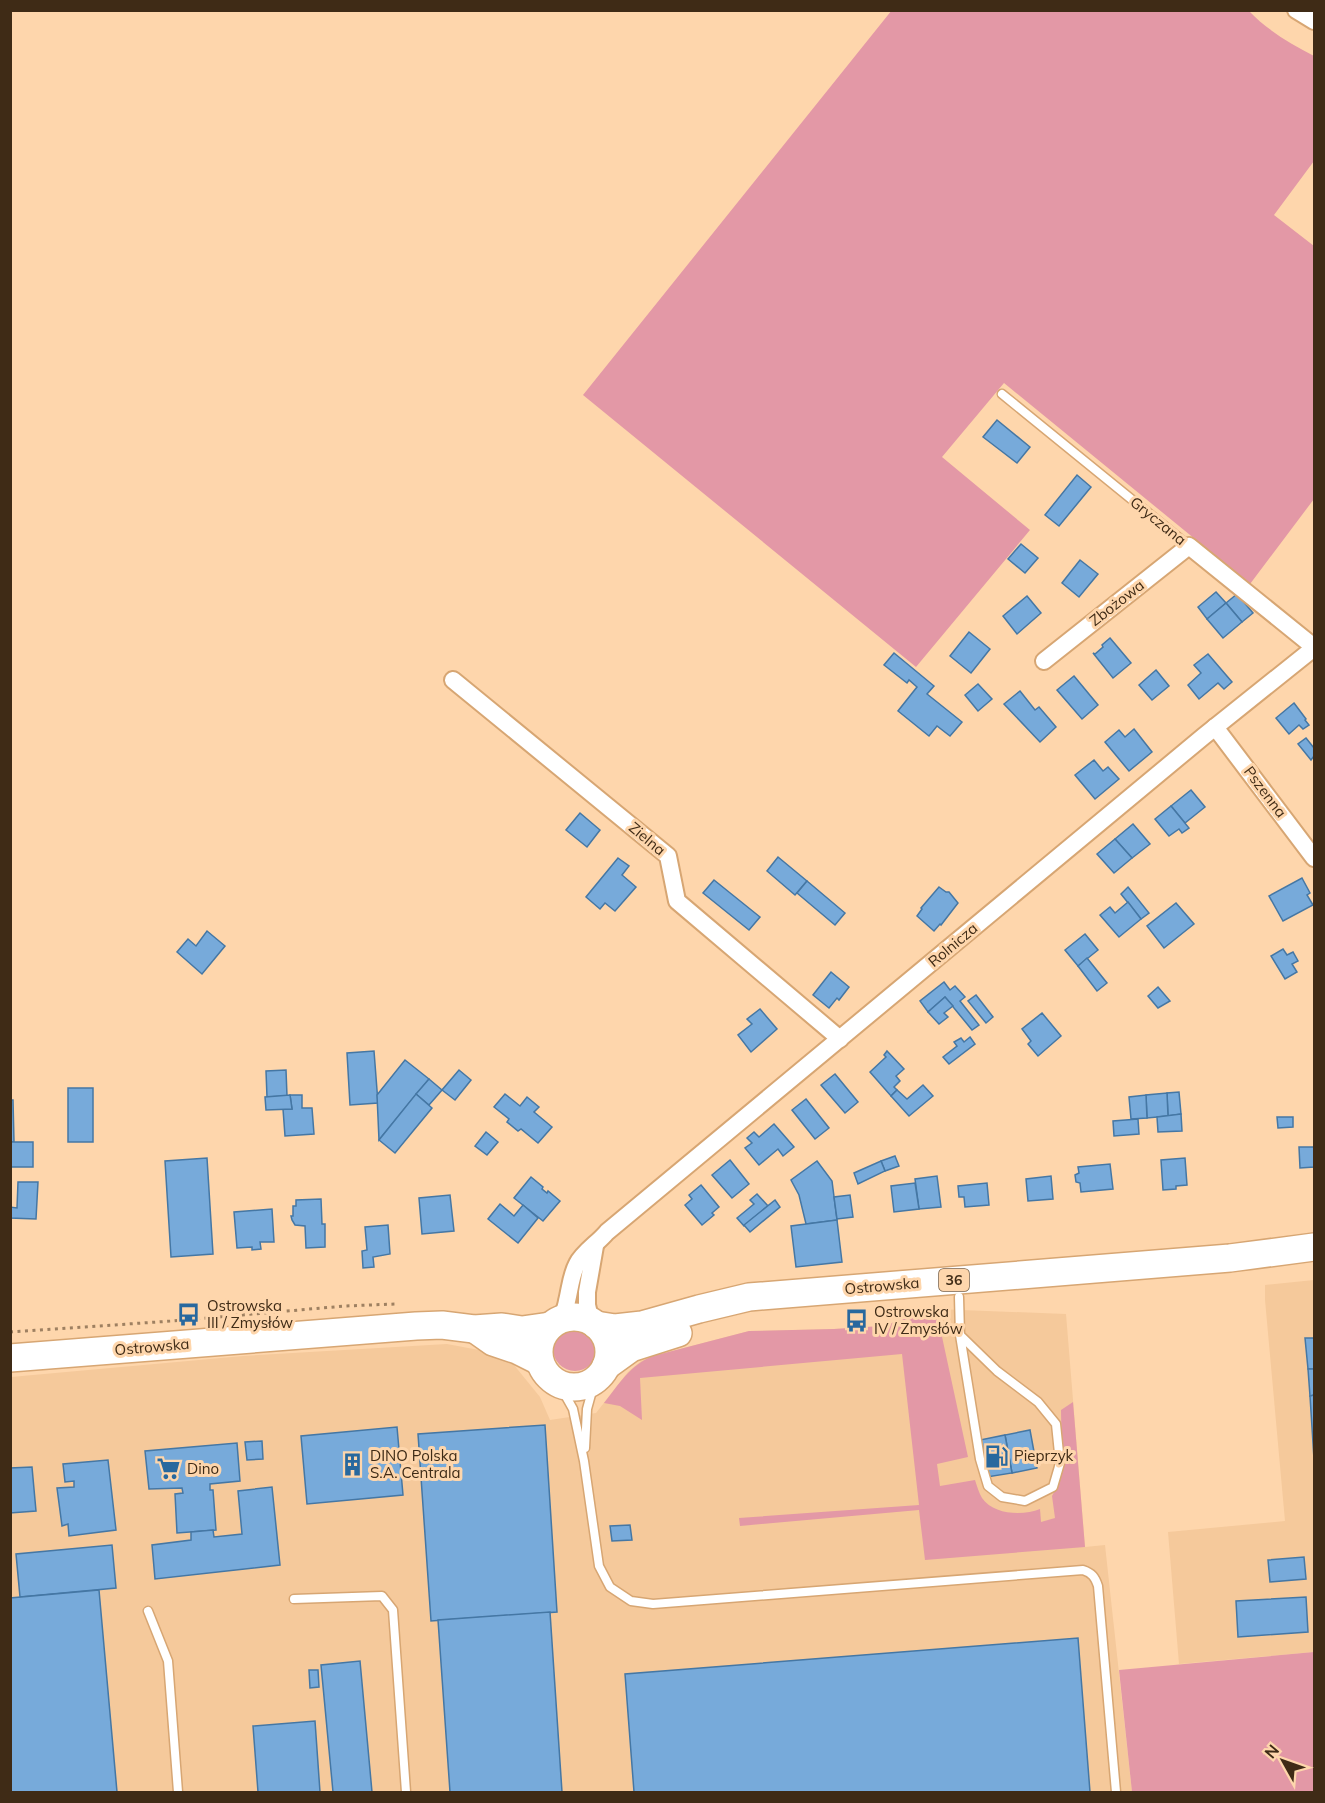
<svg xmlns="http://www.w3.org/2000/svg" width="1325" height="1803" viewBox="0 0 1325 1803" font-family="Mulish,sans-serif">
	<style>
		.built { fill: #f5c99b }
		.green { fill: #e398a6 }
		.building { fill: #77aada; stroke: #4577a4; stroke-width: 1.5 }
		.lines { fill: none; stroke-linecap: round; stroke-linejoin: round }
		.service-casing { stroke: #d7a673; stroke-width: 11 }
		.minor-casing { stroke: #d7a673; stroke-width: 20 }
		.primary-casing { stroke: #d7a673; stroke-width: 30 }
		.path { stroke: #9e8061; stroke-width: 3; stroke-dasharray: 3 4.5; stroke-linecap: butt }
		.service { stroke: #fff; stroke-width: 8 }
		.minor { stroke: #fff; stroke-width: 16 }
		.primary { stroke: #fff; stroke-width: 27 }
		.labels { text-anchor: middle; stroke-width: 6; stroke-linejoin: round; paint-order: stroke }
		.shield { fill: #fed6ac; stroke: #785e43; stroke-width: 1.5 }
		.shield-label { font-size: 14px; font-weight: bold; fill: #3f2b16 }
		.street-label { font-size: 15px; fill: #3f2b16; stroke: #fed6ac }
		.poi-label { font-size: 15px; fill: #3f2b16; stroke: #fed6ac; text-anchor: start }
	</style>
	<rect width="100%" height="100%" fill="#fed6ac"/>
	<!-- built -->
	<g class="built">
		<path d="M 1314,1280 L 1314,1652 L 1179,1664 L 1168,1532 L 1285,1521 L 1265,1300 L 1265,1285 Z"/>
		<path d="M 936,1309 L 1066,1314 L 1085,1547 L 1105,1545 L 1132,1792 L 11,1792 L 11,1377 L 243,1356 L 447,1344 L 495,1353 L 514,1365 L 540,1397 L 550,1420 L 596,1413 L 628,1372 L 641,1361 L 653,1356 L 749,1331 L 834,1329 L 882,1326 Z"/>
	</g>
	<!-- green -->
	<g class="green">
		<path d="M 892,10 L 1249,11 C 1267,30 1291,44 1314,56 L 1314,161 L 1274,215 L 1314,246 L 1314,499 L 1250,584 L 1004,383 L 942,457 L 1030,530 L 916,667 L 583,395 Z"/>
		<path d="M 936,1309 L 968,1457 L 937,1464 L 940,1486 L 975,1480 C 977,1486 979,1493 982,1498 C 994,1515 1023,1516 1040,1509 L 1041,1522 L 1055,1518 L 1052,1496 L 1058,1485 L 1062,1469 L 1061,1410 L 1073,1402 L 1085,1547 L 925,1560 L 919,1510 L 740,1526 L 739,1518 L 919,1505 L 902,1354 L 640,1378 L 642,1420 L 620,1406 L 604,1403 C 619,1384 630,1365 653,1356 L 749,1331 L 834,1329 L 882,1326 Z"/>
		<circle cx="575" cy="1349" r="22"/>
		<path d="M 1314,1652 L 1314,1792 L 1132,1792 L 1119,1670 Z"/>
	</g>
	<!-- building -->
	<g class="building">
		<path d="M 997,420 L 1030,447 L 1017,463 L 983,437 Z"/>
		<path d="M 1077,475 L 1091,487 L 1059,526 L 1045,515 Z"/>
		<path d="M 1021,544 L 1038,558 L 1025,573 L 1008,559 Z"/>
		<path d="M 1080,560 L 1098,574 L 1079,597 L 1062,583 Z"/>
		<path d="M 1216,592 L 1226,603 L 1207,619 L 1198,607 Z"/>
		<path d="M 1237,594 L 1253,613 L 1242,622 L 1226,603 Z"/>
		<path d="M 1027,596 L 1041,613 L 1017,634 L 1003,616 Z"/>
		<path d="M 1226,603 L 1242,622 L 1223,638 L 1207,619 Z"/>
		<path d="M 969,632 L 990,649 L 971,673 L 950,656 Z"/>
		<path d="M 1110,638 L 1131,663 L 1113,678 L 1093,653 L 1095,654 L 1103,647 L 1102,645 Z"/>
		<path d="M 894,653 L 934,686 L 927,694 L 962,722 L 950,736 L 937,726 L 929,736 L 898,711 L 917,687 L 909,680 L 907,683 L 884,665 Z"/>
		<path d="M 1208,654 L 1232,682 L 1224,689 L 1218,683 L 1199,699 L 1188,685 L 1201,673 L 1194,665 Z"/>
		<path d="M 1156,670 L 1169,686 L 1152,700 L 1139,685 Z"/>
		<path d="M 1074,676 L 1098,705 L 1082,719 L 1057,690 Z"/>
		<path d="M 978,684 L 992,699 L 978,711 L 965,695 Z"/>
		<path d="M 1020,691 L 1035,710 L 1039,707 L 1056,727 L 1040,742 L 1004,704 Z"/>
		<path d="M 1294,703 L 1306,719 L 1305,720 L 1309,725 L 1303,729 L 1299,725 L 1289,734 L 1276,718 Z"/>
		<path d="M 1134,729 L 1152,752 L 1129,771 L 1105,742 L 1119,730 L 1125,737 Z"/>
		<path d="M 1306,738 L 1314,748 L 1314,756 L 1311,760 L 1298,744 Z"/>
		<path d="M 1094,760 L 1103,771 L 1108,767 L 1119,779 L 1095,799 L 1075,775 Z"/>
		<path d="M 1191,790 L 1205,807 L 1185,823 L 1171,806 Z"/>
		<path d="M 1171,806 L 1189,828 L 1182,833 L 1179,829 L 1169,836 L 1155,819 Z"/>
		<path d="M 580,813 L 600,830 L 587,847 L 566,830 Z"/>
		<path d="M 1133,824 L 1150,844 L 1132,858 L 1115,839 Z"/>
		<path d="M 1115,839 L 1132,858 L 1114,873 L 1097,854 Z"/>
		<path d="M 778,857 L 807,881 L 795,895 L 767,871 Z"/>
		<path d="M 618,858 L 629,866 L 622,875 L 636,887 L 615,911 L 605,903 L 600,909 L 586,897 Z"/>
		<path d="M 1302,878 L 1310,893 L 1307,895 L 1313,905 L 1283,921 L 1269,896 Z"/>
		<path d="M 714,880 L 760,917 L 749,930 L 703,893 Z"/>
		<path d="M 807,881 L 845,913 L 835,925 L 797,893 Z"/>
		<path d="M 939,887 L 946,892 L 949,892 L 958,903 L 941,925 L 940,924 L 934,931 L 917,916 L 922,909 L 921,908 Z"/>
		<path d="M 1128,887 L 1149,913 L 1141,919 L 1121,894 Z"/>
		<path d="M 1128,902 L 1141,919 L 1119,937 L 1100,915 L 1110,907 L 1115,913 Z"/>
		<path d="M 1176,903 L 1194,924 L 1164,948 L 1147,926 Z"/>
		<path d="M 207,931 L 225,946 L 202,974 L 177,952 L 188,939 L 196,946 Z"/>
		<path d="M 1085,934 L 1098,950 L 1078,966 L 1065,950 Z"/>
		<path d="M 1283,949 L 1287,955 L 1293,952 L 1298,961 L 1292,964 L 1297,972 L 1285,979 L 1271,956 Z"/>
		<path d="M 1087,958 L 1107,983 L 1097,991 L 1078,966 Z"/>
		<path d="M 831,972 L 849,987 L 839,1000 L 837,998 L 829,1008 L 813,995 Z"/>
		<path d="M 944,982 L 950,990 L 955,986 L 965,997 L 960,1001 L 979,1025 L 972,1030 L 945,997 L 928,1012 L 920,1001 Z"/>
		<path d="M 1158,987 L 1170,1001 L 1158,1008 L 1148,996 Z"/>
		<path d="M 976,995 L 993,1017 L 986,1023 L 968,1001 Z"/>
		<path d="M 945,997 L 953,1006 L 944,1013 L 948,1017 L 939,1024 L 928,1012 Z"/>
		<path d="M 760,1009 L 777,1029 L 751,1052 L 738,1035 L 752,1024 L 747,1019 Z"/>
		<path d="M 1042,1013 L 1061,1036 L 1038,1056 L 1028,1044 L 1031,1041 L 1022,1029 Z"/>
		<path d="M 970,1037 L 975,1044 L 949,1064 L 943,1057 L 957,1046 L 954,1042 L 961,1038 L 964,1042 Z"/>
		<path d="M 374,1051 L 378,1103 L 350,1105 L 347,1053 Z"/>
		<path d="M 887,1051 L 904,1069 L 896,1076 L 900,1081 L 894,1087 L 897,1090 L 891,1096 L 870,1072 L 886,1057 L 884,1055 Z"/>
		<path d="M 405,1060 L 429,1079 L 379,1140 L 377,1095 Z"/>
		<path d="M 286,1070 L 287,1096 L 267,1097 L 266,1071 Z"/>
		<path d="M 459,1070 L 471,1080 L 455,1100 L 442,1090 Z"/>
		<path d="M 835,1074 L 858,1102 L 845,1113 L 821,1085 Z"/>
		<path d="M 429,1079 L 442,1090 L 429,1105 L 416,1094 Z"/>
		<path d="M 923,1085 L 933,1096 L 909,1116 L 891,1096 L 897,1090 L 907,1099 Z"/>
		<rect x="68" y="1088" width="25" height="54"/>
		<path d="M 1179,1092 L 1181,1114 L 1168,1116 L 1167,1093 Z"/>
		<path d="M 1167,1093 L 1168,1116 L 1147,1118 L 1146,1095 Z"/>
		<path d="M 416,1094 L 432,1108 L 395,1153 L 379,1140 Z"/>
		<path d="M 505,1094 L 520,1106 L 527,1097 L 539,1107 L 534,1112 L 552,1127 L 538,1143 L 521,1129 L 518,1131 L 507,1122 L 509,1119 L 494,1107 Z"/>
		<path d="M 290,1095 L 302,1095 L 302,1108 L 312,1108 L 314,1134 L 285,1136 L 283,1109 L 292,1109 Z"/>
		<path d="M 290,1095 L 292,1109 L 266,1110 L 265,1097 Z"/>
		<path d="M 1146,1095 L 1147,1118 L 1131,1119 L 1129,1097 Z"/>
		<path d="M 806,1099 L 829,1128 L 815,1139 L 792,1110 Z"/>
		<path d="M 10,1100 L 13,1100 L 14,1142 L 10,1142 Z"/>
		<path d="M 1181,1114 L 1182,1131 L 1158,1132 L 1157,1117 Z"/>
		<path d="M 1277,1117 L 1293,1117 L 1293,1127 L 1278,1128 Z"/>
		<path d="M 1138,1119 L 1139,1134 L 1114,1136 L 1113,1121 Z"/>
		<path d="M 774,1124 L 794,1147 L 783,1156 L 778,1149 L 759,1165 L 745,1148 L 752,1143 L 747,1138 L 754,1132 L 759,1137 Z"/>
		<path d="M 486,1132 L 498,1142 L 487,1155 L 475,1146 Z"/>
		<rect x="10" y="1142" width="23" height="25"/>
		<path d="M 1299,1147 L 1314,1147 L 1314,1167 L 1300,1168 Z"/>
		<path d="M 895,1156 L 899,1166 L 885,1171 L 881,1161 Z"/>
		<path d="M 207,1158 L 213,1254 L 171,1257 L 165,1161 Z"/>
		<path d="M 1185,1158 L 1187,1185 L 1176,1186 L 1176,1189 L 1163,1190 L 1161,1160 Z"/>
		<path d="M 730,1160 L 749,1184 L 732,1198 L 712,1175 Z"/>
		<path d="M 817,1161 L 832,1181 L 837,1220 L 806,1224 L 799,1195 L 791,1180 Z"/>
		<path d="M 881,1161 L 885,1171 L 858,1184 L 854,1173 Z"/>
		<path d="M 1110,1164 L 1113,1189 L 1081,1192 L 1080,1183 L 1076,1182 L 1075,1175 L 1079,1173 L 1078,1167 Z"/>
		<path d="M 937,1176 L 941,1207 L 919,1209 L 915,1179 Z"/>
		<path d="M 1051,1176 L 1053,1199 L 1028,1201 L 1026,1179 Z"/>
		<path d="M 531,1177 L 543,1187 L 542,1189 L 547,1193 L 548,1191 L 560,1201 L 543,1221 L 514,1198 Z"/>
		<path d="M 18,1182 L 38,1182 L 36,1219 L 10,1218 L 10,1207 L 17,1208 Z"/>
		<path d="M 915,1183 L 919,1209 L 894,1212 L 891,1186 Z"/>
		<path d="M 987,1183 L 989,1205 L 965,1207 L 964,1197 L 959,1197 L 958,1186 Z"/>
		<path d="M 701,1185 L 719,1207 L 712,1213 L 714,1215 L 702,1225 L 685,1205 L 692,1199 L 689,1195 Z"/>
		<path d="M 757,1194 L 768,1206 L 744,1226 L 737,1218 L 754,1204 L 750,1200 Z"/>
		<path d="M 450,1195 L 454,1231 L 422,1234 L 419,1198 Z"/>
		<path d="M 850,1195 L 853,1217 L 837,1219 L 834,1197 Z"/>
		<path d="M 321,1199 L 322,1224 L 325,1224 L 325,1247 L 306,1248 L 305,1226 L 295,1225 L 292,1220 L 291,1216 L 293,1216 L 293,1206 L 296,1206 L 296,1200 Z"/>
		<path d="M 775,1200 L 780,1207 L 750,1232 L 744,1225 Z"/>
		<path d="M 500,1204 L 514,1216 L 523,1205 L 538,1218 L 518,1243 L 488,1219 Z"/>
		<path d="M 272,1209 L 274,1242 L 260,1242 L 261,1249 L 252,1250 L 252,1247 L 237,1248 L 234,1212 Z"/>
		<path d="M 837,1220 L 842,1262 L 796,1267 L 791,1226 Z"/>
		<path d="M 388,1225 L 390,1254 L 373,1257 L 374,1267 L 363,1268 L 362,1251 L 367,1250 L 365,1227 Z"/>
		<path d="M 1305,1338 L 1314,1338 L 1314,1369 L 1308,1369 Z"/>
		<path d="M 1308,1369 L 1314,1369 L 1314,1395 L 1310,1396 Z"/>
		<path d="M 1314,1395 L 1314,1459 L 1310,1396 Z"/>
		<path d="M 545,1425 L 557,1612 L 431,1621 L 418,1434 Z"/>
		<path d="M 397,1427 L 403,1495 L 307,1504 L 301,1436 Z"/>
		<path d="M 1030,1430 L 1037,1468 L 1012,1473 L 1005,1435 Z"/>
		<path d="M 1005,1435 L 1012,1473 L 987,1477 L 980,1440 Z"/>
		<path d="M 262,1441 L 263,1459 L 247,1460 L 245,1442 Z"/>
		<path d="M 237,1443 L 240,1481 L 210,1484 L 210,1490 L 213,1490 L 216,1530 L 177,1533 L 175,1494 L 183,1493 L 182,1488 L 149,1489 L 145,1451 Z"/>
		<path d="M 108,1460 L 116,1530 L 69,1536 L 68,1524 L 62,1526 L 57,1488 L 74,1487 L 74,1481 L 65,1482 L 63,1464 Z"/>
		<path d="M 32,1467 L 36,1511 L 10,1513 L 10,1468 Z"/>
		<path d="M 272,1487 L 280,1565 L 155,1579 L 152,1545 L 191,1540 L 191,1532 L 213,1530 L 214,1537 L 242,1534 L 238,1491 Z"/>
		<path d="M 630,1525 L 632,1540 L 612,1541 L 610,1526 Z"/>
		<path d="M 112,1545 L 116,1588 L 20,1597 L 16,1554 Z"/>
		<path d="M 1304,1557 L 1306,1579 L 1270,1582 L 1268,1560 Z"/>
		<path d="M 99,1590 L 117,1792 L 10,1792 L 10,1598 Z"/>
		<path d="M 1306,1597 L 1308,1632 L 1238,1637 L 1236,1601 Z"/>
		<path d="M 550,1612 L 562,1792 L 450,1792 L 438,1620 Z"/>
		<path d="M 1078,1638 L 1090,1792 L 634,1792 L 625,1674 Z"/>
		<path d="M 360,1661 L 372,1792 L 333,1792 L 321,1665 Z"/>
		<path d="M 309,1670 L 318,1670 L 319,1687 L 310,1688 Z"/>
		<path d="M 315,1721 L 320,1792 L 258,1792 L 253,1726 Z"/>
	</g>
	<g class="lines">
		<defs>
			<g id="service">
				<path d="M 1002,394 L 1189,546"/>
				<path d="M 959,1297 L 960,1335 L 980,1459 L 988,1486 L 1002,1497 L 1025,1501 L 1053,1487 L 1060,1463 L 1056,1424 L 1038,1402 L 997,1371 L 960,1335"/>
				<path d="M 559,1384 L 573,1409 L 584,1461 L 599,1566 L 610,1587 L 631,1601 L 653,1604 L 1083,1570 C 1092,1573 1095,1577 1098,1586 L 1116,1792"/>
				<path d="M 585,1448 L 587,1409 L 595,1380"/>
				<path d="M 294,1599 L 382,1596 L 393,1610 L 406,1792"/>
				<path d="M 148,1611 L 168,1661 L 178,1792"/>
			</g>
			<g id="minor">
				<path d="M 1296,10 L 1314,21"/>
				<path d="M 1044,661 L 1189,546 L 1314,647"/>
				<path d="M 453,680 L 668,856 L 677,901 L 840,1039"/>
				<path d="M 1215,727 L 1314,858"/>
				<path d="M 561,1320 C 563,1314 566,1308 567,1301 C 570,1289 571,1275 577,1264 C 583,1252 598,1243 607,1232 L 1204,736 L 1314,648"/>
				<path d="M 591,1322 L 587,1305 L 587,1292 L 595,1246"/>
			</g>
			<g id="primary">
				<circle cx="574" cy="1352" r="35"/>
				<path d="M 596,1325 L 615,1328 L 642,1325 L 699,1309 L 749,1297 L 1230,1258 L 1314,1247"/>
				<path d="M 476,1330 L 493,1342 L 517,1350 L 539,1361"/>
				<path d="M 10,1358 L 416,1326 L 442,1325 L 474,1329 L 502,1327 L 522,1330 L 550,1326"/>
				<path d="M 606,1366 L 631,1348 L 678,1333"/>
			</g>
		</defs>
		<!-- service casing -->
		<use href="#service" class="service-casing"/>
		<!-- minor casing -->
		<use href="#minor" class="minor-casing"/>
		<!-- primary casing -->
		<use href="#primary" class="primary-casing"/>
		<!-- path -->
		<path class="path" d="M 10,1332 L 172,1321 L 345,1306 L 395,1304"/>
		<!-- service -->
		<use href="#service" class="service"/>
		<!-- minor -->
		<use href="#minor" class="minor"/>
		<!-- primary -->
		<use href="#primary" class="primary"/>
	</g>
	<!-- icons -->
	<defs>
		<symbol id="bus-bare" viewBox="-9 -9 18 18"><path d="M-5-6H5V4H4V6H2V4H-2V6H-4V4H-5ZM-3.5-4V0h7V-4ZM-3.5 1.2v1.5H-2V1.2ZM2 1.2v1.5H3.5V1.2Z" fill="#28689e" stroke="#fed6ac" stroke-width="2.5" paint-order="stroke"/></symbol>
		<symbol id="fuel-bare" viewBox="-9 -9 18 18"><path d="M-5.5-6h7V0h2V4h1.3V-2.5L3-4.5l.8-.8L6-3V5H2.5V1h-1V6h-7ZM-4.2-4.7v3.2H.2V-4.7Z" fill="#28689e" stroke="#fed6ac" stroke-width="2.5" paint-order="stroke"/></symbol>
		<symbol id="building-bare" viewBox="-9 -9 18 18"><path d="M-4-6H4V6H1V3H-1V6H-4ZM-2.5-4.3h1.7v1.8h-1.7ZM.8-4.3h1.7v1.8H.8ZM-2.5-1h1.7V.8h-1.7ZM.8-1h1.7V.8H.8Z" fill="#28689e" stroke="#fed6ac" stroke-width="2.5" paint-order="stroke"/></symbol>
		<symbol id="supermarket-bare" viewBox="-9 -9 18 18"><path d="M-6-5.5h2.5l.6 2H6L4.5 2H-2.5L-4.4-4H-6ZM-1.5 3.2a1.3 1.3 0 1 0 .1 0ZM3 3.2a1.3 1.3 0 1 0 .1 0Z" fill="#28689e" stroke="#fed6ac" stroke-width="2.5" paint-order="stroke"/></symbol>
	</defs>
	<g fill-rule="evenodd">
		<use href="#bus-bare" x="172" y="1298" width="33" height="33"/>
		<use href="#bus-bare" x="840" y="1304" width="33" height="33"/>
		<use href="#fuel-bare" x="980" y="1440" width="33" height="33"/>
		<use href="#building-bare" x="336" y="1448" width="33" height="33"/>
		<use href="#supermarket-bare" x="152" y="1452" width="33" height="33"/>
	</g>
	<g class="labels">
		<!-- shield labels -->
		<rect class="shield" x="939" y="1269" width="30" height="22" rx="4.5"/>
		<g class="shield-label">
			<text x="954" y="1285">36</text>
		</g>
		<!-- street labels -->
		<g class="street-label">
			<text transform="translate(1158 521) rotate(39)" y="5">Gryczana</text>
			<text transform="translate(1117 603) rotate(-38)" y="5">Zbożowa</text>
			<text transform="translate(1265 792) rotate(53)" y="5">Pszenna</text>
			<text transform="translate(647 839) rotate(40)" y="5">Zielna</text>
			<text transform="translate(953 945) rotate(-40)" y="5">Rolnicza</text>
			<text transform="translate(882 1286) rotate(-5)" y="5">Ostrowska</text>
			<text transform="translate(152 1347) rotate(-5)" y="5">Ostrowska</text>
		</g>
		<!-- poi labels -->
		<g class="poi-label">
			<text x="207" y="1311">Ostrowska<tspan x="207" dy="17">III / Zmysłów</tspan></text>
			<text x="874" y="1317">Ostrowska<tspan x="874" dy="17">IV / Zmysłów</tspan></text>
			<text x="370" y="1461">DINO Polska<tspan x="370" dy="17">S.A. Centrala</tspan></text>
			<text x="1014" y="1461">Pieprzyk</text>
			<text x="187" y="1474">Dino</text>
		</g>
	</g>
	<!-- border -->
	<rect width="1325" height="1803" fill="none" stroke="#3f2b16" stroke-width="24"/>
	<!-- north arrow -->
	<g transform="translate(1283 1761) rotate(310)" stroke="#fed6ac" stroke-width="4.5" paint-order="stroke">
	<path d="M0-4.5L10 22L0 15L-10 22Z" fill="#3f2b16"/>
	<text y="-9" font-size="16" font-weight="bold" text-anchor="middle" fill="#3f2b16">N</text>
	</g>
</svg>
